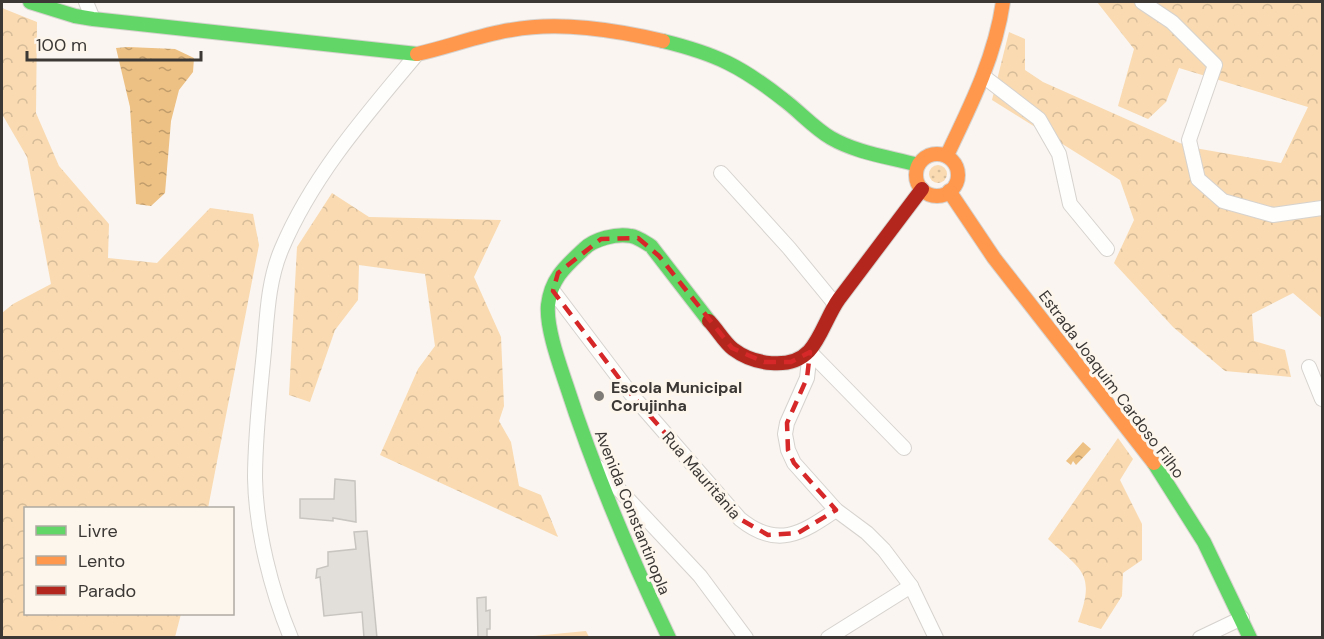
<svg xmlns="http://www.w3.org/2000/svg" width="1324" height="639" viewBox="0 0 1324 639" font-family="'DM Sans',sans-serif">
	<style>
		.grass { fill: url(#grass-dots) }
		.forest { fill: url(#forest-crowns) }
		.water { fill: url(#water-ripples) }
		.building { fill: #e2deda; stroke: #c8c5c1; stroke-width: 1.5 }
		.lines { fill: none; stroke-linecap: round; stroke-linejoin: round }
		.street-casing { stroke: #d6d2ce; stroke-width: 16 }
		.fast-casing { stroke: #d6d2ce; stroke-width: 16 }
		.slow-casing { stroke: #d6d2ce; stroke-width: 16 }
		.jam-casing { stroke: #d6d2ce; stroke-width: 16 }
		.street { stroke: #fefefd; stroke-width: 14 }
		.fast { stroke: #63d668; stroke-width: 14 }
		.slow { stroke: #ff974d; stroke-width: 14 }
		.jam { stroke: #b3261e; stroke-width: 14 }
		.marked { fill: none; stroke: #d62828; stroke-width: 4.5; stroke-dasharray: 12 8; stroke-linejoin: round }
		.poi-dot { fill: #7e7a76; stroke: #fdf6ed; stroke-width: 2 }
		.labels { text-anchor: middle; stroke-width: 6; stroke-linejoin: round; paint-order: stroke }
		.street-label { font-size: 16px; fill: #3b3835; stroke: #fdf6ed }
		.poi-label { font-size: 16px; font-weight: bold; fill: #3b3835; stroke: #fdf6ed; text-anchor: start }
	</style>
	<defs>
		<pattern id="grass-dots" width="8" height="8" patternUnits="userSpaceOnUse" patternTransform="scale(1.5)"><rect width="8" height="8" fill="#f9dab1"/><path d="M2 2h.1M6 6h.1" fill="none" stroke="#d6bc99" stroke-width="1.8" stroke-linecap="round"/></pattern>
		<pattern id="forest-crowns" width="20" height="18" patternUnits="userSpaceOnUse" patternTransform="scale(1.5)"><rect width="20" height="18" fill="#f9dab1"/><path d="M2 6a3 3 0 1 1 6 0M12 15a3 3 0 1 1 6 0" fill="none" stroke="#d6bc99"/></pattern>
		<pattern id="water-ripples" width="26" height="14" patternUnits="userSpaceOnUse" patternTransform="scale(1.5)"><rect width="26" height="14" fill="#edc083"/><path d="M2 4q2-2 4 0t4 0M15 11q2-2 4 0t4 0" fill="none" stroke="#c19d6c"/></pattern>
	</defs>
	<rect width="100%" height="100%" fill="#faf5f0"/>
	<!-- grass -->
	<circle class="grass" cx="938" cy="174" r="9"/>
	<!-- forest -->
	<g class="forest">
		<path d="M 1097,2 L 1322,2 L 1322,318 L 1293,293 L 1252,314 L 1254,341 L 1285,350 L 1291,377 L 1225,371 L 1173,327 L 1114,263 L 1134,220 L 1120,180 L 992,100 L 1009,32 L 1025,39 L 1025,70 L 1043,82 L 1189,147 L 1281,163 L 1308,107 L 1179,68 L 1166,102 L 1148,119 L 1118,106 L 1134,49 Z"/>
		<path d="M 2,8 L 37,22 L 36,113 L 59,166 L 109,224 L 108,258 L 157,263 L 210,208 L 253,214 L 259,245 L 208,508 L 26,508 L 26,614 L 181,614 L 175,637 L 2,637 L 2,313 L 13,304 L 51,284 L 27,157 L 2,114 Z"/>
		<path d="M 332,193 L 369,217 L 501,220 L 474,277 L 501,337 L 504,406 L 499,421 L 511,442 L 519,486 L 541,495 L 558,537 L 380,455 L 418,369 L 435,346 L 425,274 L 359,265 L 358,300 L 335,330 L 310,402 L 289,395 L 297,247 Z"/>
		<path d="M 1118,438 L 1133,459 L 1120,480 L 1142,524 L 1142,560 L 1123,573 L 1122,596 L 1101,629 L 1078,622 C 1096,573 1082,571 1048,539 Z"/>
		<path d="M 586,631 L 589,637 L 531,637 L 534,636 Z"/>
	</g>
	<!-- water -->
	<g class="water">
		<path d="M 128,47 L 175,49 L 194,58 L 193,72 L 179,90 L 171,121 L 165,193 L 151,206 L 136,204 L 130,107 L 116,48 Z"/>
		<path d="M 1083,442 L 1091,449 L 1076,465 L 1073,461 L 1071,465 L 1066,461 Z"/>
	</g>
	<!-- building -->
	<g class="building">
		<path d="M 335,479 L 355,481 L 356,522 L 333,518 L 333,521 L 300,518 L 300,499 L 334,499 Z"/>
		<path d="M 367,531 L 377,638 L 364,638 L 362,612 L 324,616 L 320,577 L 316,578 L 317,569 L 328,566 L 328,552 L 356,549 L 354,532 Z"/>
		<path d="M 486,597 L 486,611 L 490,610 L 490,629 L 487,629 L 487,637 L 478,637 L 477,598 Z"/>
	</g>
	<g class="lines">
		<defs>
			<g id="street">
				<path d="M 86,2 L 93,19"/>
				<path d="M 1142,2 L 1172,22 L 1215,65 L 1189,140 L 1198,179 L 1223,201 L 1273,215 L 1322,208"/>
				<path d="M 983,76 L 1039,119 L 1059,154 L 1070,204 L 1107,249"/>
				<path d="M 721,173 L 789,248 L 835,304"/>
				<path d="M 553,291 L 631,394 L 740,519 C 777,549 801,534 836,510"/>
				<path d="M 809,351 L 904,448"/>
				<path d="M 810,352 L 807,378 L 787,423 L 785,434 L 788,450 L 794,463 L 836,510 L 867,533 L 884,550 L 911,586 L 936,638"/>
				<path d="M 1309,367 L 1322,399"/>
				<path d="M 598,467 L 700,576 L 746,638"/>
				<path d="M 291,638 C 271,590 256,530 255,478 C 255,436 260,393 264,351 C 267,316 268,280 282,248 C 313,175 366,115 417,54"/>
				<path d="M 828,638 L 911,586"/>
				<path d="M 1200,638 L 1242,618"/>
			</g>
			<g id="fast">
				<path d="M 30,2 L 75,16 L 93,19 L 417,54"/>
				<path d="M 663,41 C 716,54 741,66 784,100 C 800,112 814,128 831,138 C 857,153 889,157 918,165"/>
				<path d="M 1154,463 L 1204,542 L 1250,638"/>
				<path d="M 669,638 C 630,556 594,471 566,384 C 559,363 546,327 548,305 C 551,278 566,266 584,249 C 594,239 617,233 631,236 C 638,237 644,242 651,246 L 709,321"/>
			</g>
			<g id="slow">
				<path d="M 417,54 C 449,47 479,35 511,30 C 560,21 615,30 663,41"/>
				<circle cx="937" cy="175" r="21"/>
				<path d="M 947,155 C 971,105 995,57 1003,2"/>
				<path d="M 949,191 L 994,258 L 1154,463"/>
			</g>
			<path id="jam" d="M 709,321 C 717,329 724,342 733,349 C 753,364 790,371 809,351 C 821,338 828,314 839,299 C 867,262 894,226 922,189"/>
		</defs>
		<!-- street casing -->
		<use href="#street" class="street-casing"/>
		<!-- fast casing -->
		<use href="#fast" class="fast-casing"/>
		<!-- slow casing -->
		<use href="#slow" class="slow-casing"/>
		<!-- jam casing -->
		<use href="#jam" class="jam-casing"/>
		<!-- street -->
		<use href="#street" class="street"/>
		<!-- fast -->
		<use href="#fast" class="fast"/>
		<!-- slow -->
		<use href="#slow" class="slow"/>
		<!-- jam -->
		<use href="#jam" class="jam"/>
	</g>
	<!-- marked area -->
	<path class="marked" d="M 638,238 L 659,256 L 732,348 L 764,362 L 791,362 L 810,352 L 807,378 L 787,423 L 788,450 L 794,463 L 836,510 L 798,533 L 768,535 L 740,519 L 631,394 L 553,291 L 558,273 L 601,239 Z"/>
	<!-- markers -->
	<circle class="poi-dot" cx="599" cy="396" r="6"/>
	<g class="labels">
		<!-- street labels -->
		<g class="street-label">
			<text transform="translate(1112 384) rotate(53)" y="6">Estrada Joaquim Cardoso Filho</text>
			<text transform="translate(702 475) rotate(49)" y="6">Rua Mauritânia</text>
			<text transform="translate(633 512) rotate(68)" y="6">Avenida Constantinopla</text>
		</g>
		<!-- poi labels -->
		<g class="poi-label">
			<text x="611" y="393">Escola Municipal<tspan x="611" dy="18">Corujinha</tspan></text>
		</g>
	</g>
	<!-- border -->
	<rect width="1324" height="639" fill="none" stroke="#3b3835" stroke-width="6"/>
	<!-- legend -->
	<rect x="24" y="507" width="210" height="108" fill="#fdf6ed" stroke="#afaaa3" stroke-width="1.5"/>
	<rect x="36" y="526" width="30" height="9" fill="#63d668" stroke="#afaaa3" stroke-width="1.5"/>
	<text x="78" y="537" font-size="18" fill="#3b3835">Livre</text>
	<rect x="36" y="556" width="30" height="9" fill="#ff974d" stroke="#afaaa3" stroke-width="1.5"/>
	<text x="78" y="567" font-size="18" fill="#3b3835">Lento</text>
	<rect x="36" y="586" width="30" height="9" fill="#b3261e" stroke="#afaaa3" stroke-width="1.5"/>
	<text x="78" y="597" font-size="18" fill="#3b3835">Parado</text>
	<!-- scale -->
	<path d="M27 51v9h174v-9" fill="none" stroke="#3b3835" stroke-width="3"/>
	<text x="36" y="51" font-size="18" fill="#3b3835" stroke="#fdf6ed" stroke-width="4.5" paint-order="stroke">100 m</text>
</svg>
